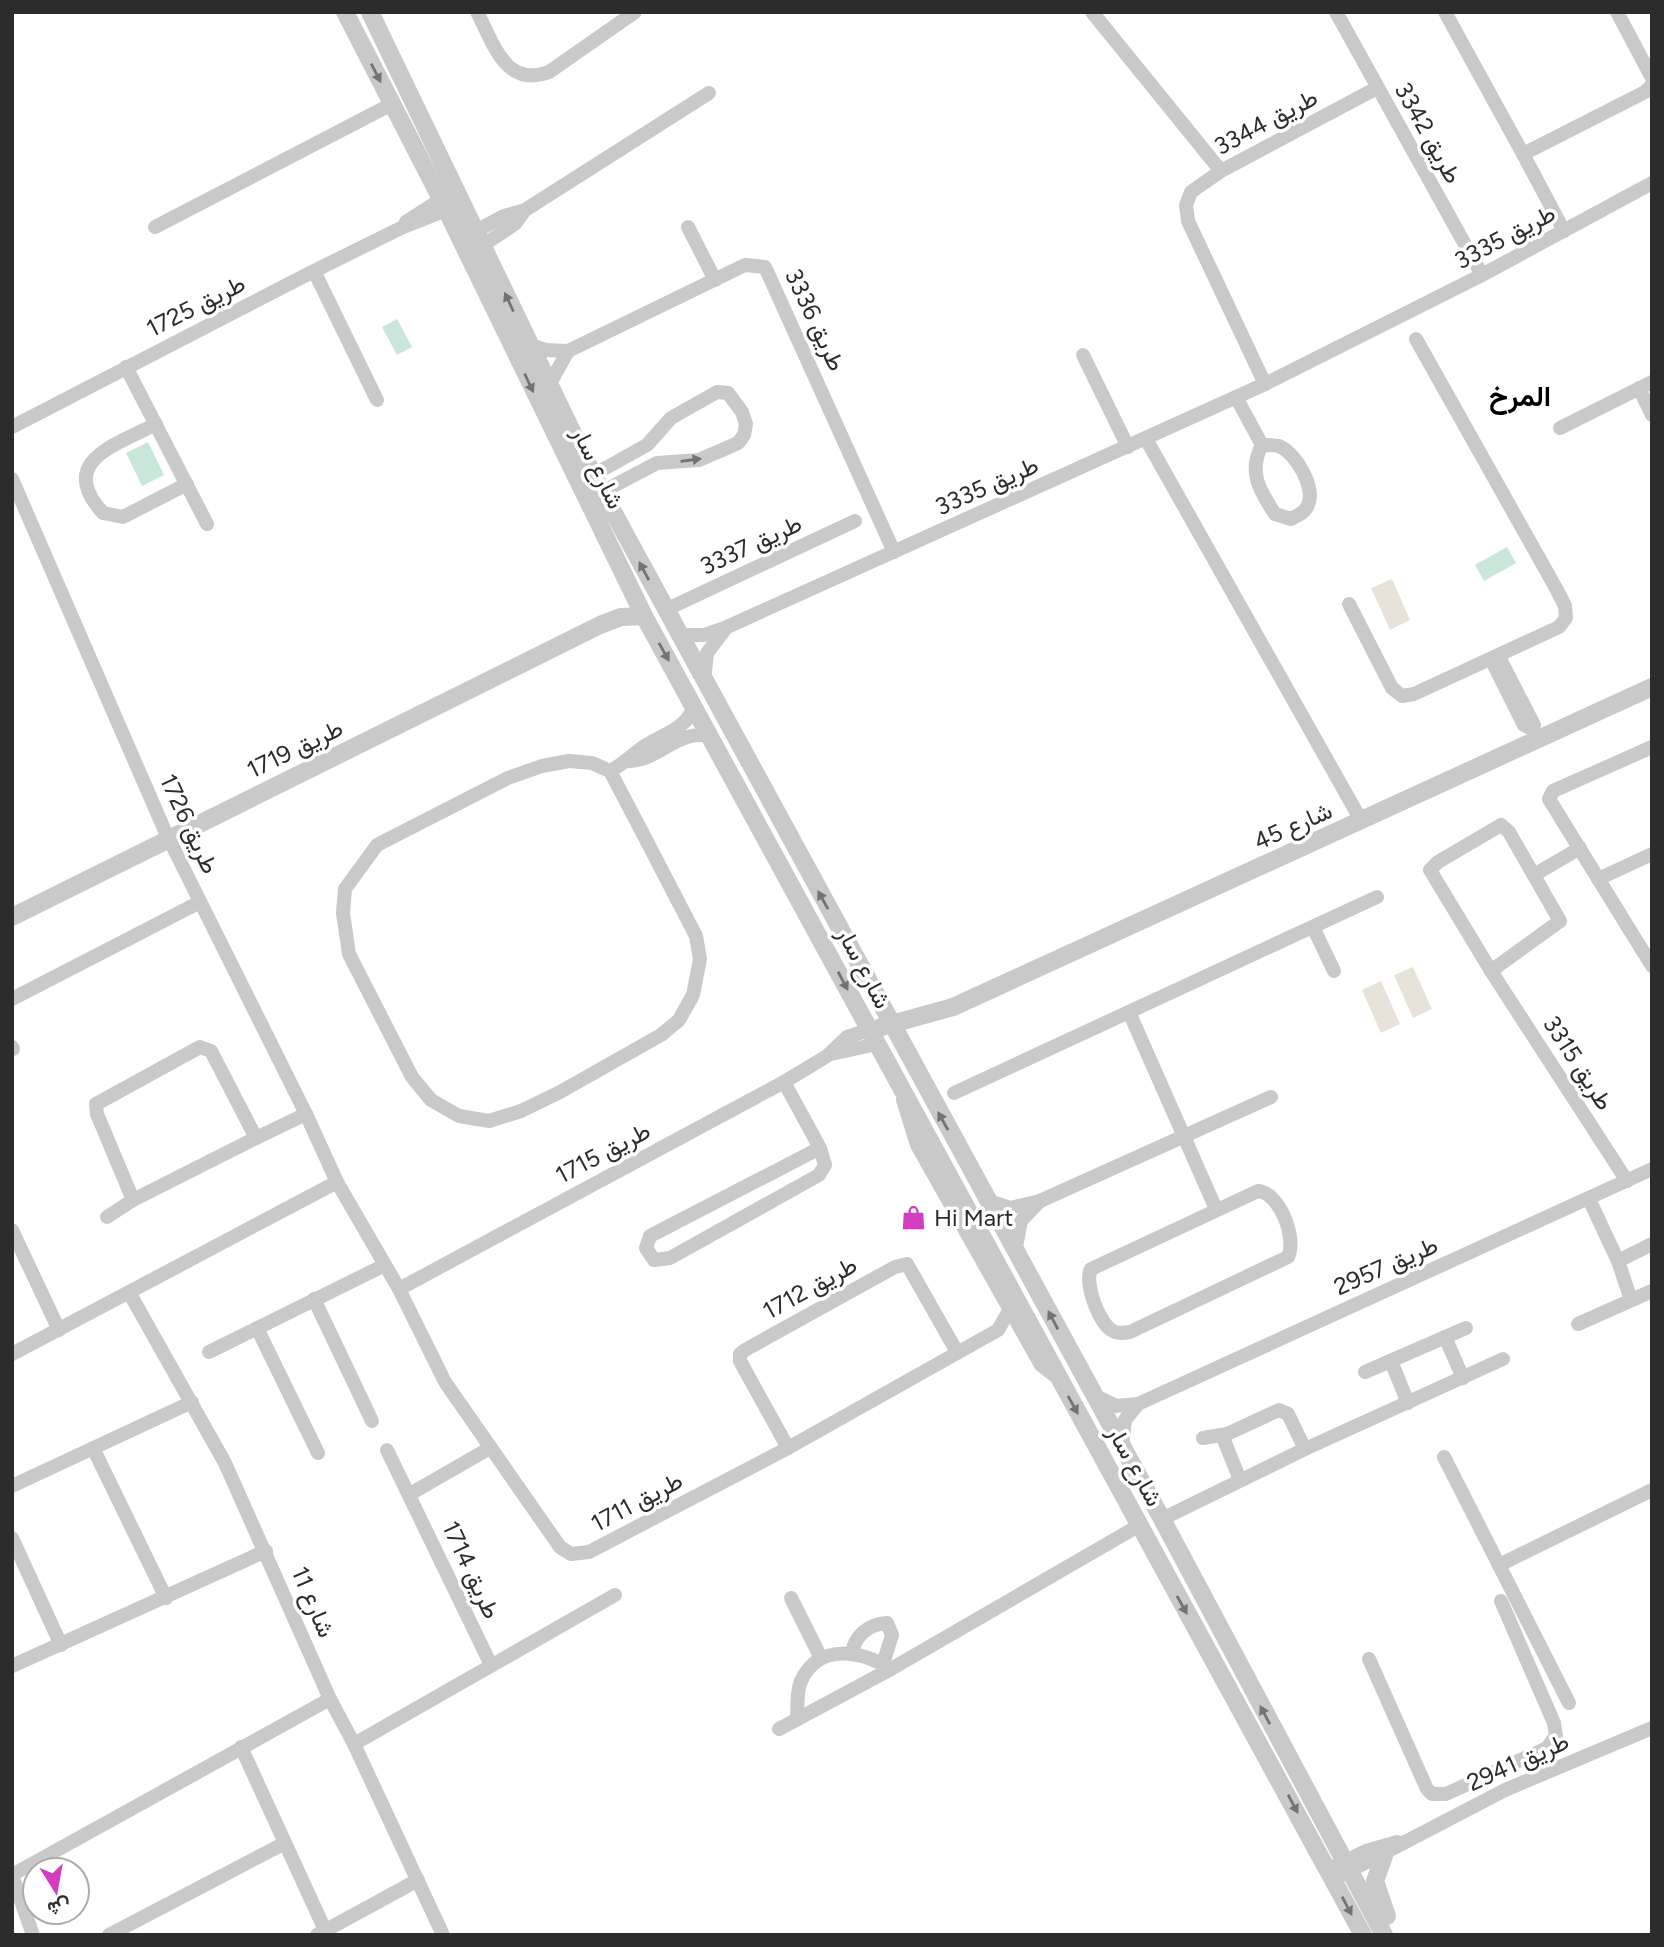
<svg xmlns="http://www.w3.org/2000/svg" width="1664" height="1947" viewBox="0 0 1664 1947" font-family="Figtree,Vazirmatn,sans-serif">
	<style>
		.green { fill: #e8e3da }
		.water { fill: #c8e7da }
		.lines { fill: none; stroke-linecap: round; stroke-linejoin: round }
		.minor { stroke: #c9c9c9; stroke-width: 14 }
		.tertiary { stroke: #c9c9c9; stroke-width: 18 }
		.oneway { fill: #737373 }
		.labels { text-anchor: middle; stroke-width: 7; stroke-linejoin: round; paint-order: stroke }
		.street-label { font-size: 24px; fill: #2c2c2c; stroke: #fff }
		.poi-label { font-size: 24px; fill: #2c2c2c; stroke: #fff; text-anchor: start }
		.quarter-label { font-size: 28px; font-weight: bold; fill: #000; stroke: #fff }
	</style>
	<rect width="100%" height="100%" fill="#fff"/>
	<!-- green -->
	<g class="green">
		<path d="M 1392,579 L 1410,620 L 1390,630 L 1371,588 Z"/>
		<path d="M 1413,967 L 1432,1009 L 1413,1018 L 1394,975 Z"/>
		<path d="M 1381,981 L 1400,1024 L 1381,1033 L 1362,990 Z"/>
	</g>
	<!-- water -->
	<g class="water">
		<path d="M 397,319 L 412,347 L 397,355 L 382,327 Z"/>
		<path d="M 148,442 L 164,475 L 142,486 L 126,453 Z"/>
		<path d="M 1507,547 L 1516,563 L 1484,581 L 1475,565 Z"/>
	</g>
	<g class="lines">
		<!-- minor -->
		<g class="minor">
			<path d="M 477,12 C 494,44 505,88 549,72 L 635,12"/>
			<path d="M 1092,12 L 1221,171"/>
			<path d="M 1336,12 L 1482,275"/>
			<path d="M 1445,12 L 1523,154 L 1645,92 L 1652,85"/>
			<path d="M 1617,12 L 1652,78"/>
			<path d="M 1523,154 L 1564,231"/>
			<path d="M 406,222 L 448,195"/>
			<path d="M 155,227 L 392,104"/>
			<path d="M 688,227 L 715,280"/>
			<path d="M 476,231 L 504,216 L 525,210 L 709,93"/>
			<path d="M 483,245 L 515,224 L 525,210"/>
			<path d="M 314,271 L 377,400"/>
			<path d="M 530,345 L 546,350 L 568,351 L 745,265 L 765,267 L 894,552"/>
			<path d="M 1083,355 L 1128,447"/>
			<path d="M 126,367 L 207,524"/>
			<path d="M 1265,384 L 1188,221 L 1186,205 L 1191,192 L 1221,171 L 1377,88"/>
			<path d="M 549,385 L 568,351"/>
			<path d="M 1639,388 L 1652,415"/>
			<path d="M 1236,397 L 1262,445"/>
			<path d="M 156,424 C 116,445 56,461 103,513 L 123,517 L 187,484"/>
			<path d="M 12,427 L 314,271 L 401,228 L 456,206"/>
			<path d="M 1560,428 L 1652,382"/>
			<path d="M 1146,439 L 1362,822"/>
			<path d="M 1262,445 C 1267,445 1275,445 1279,446 C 1296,453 1316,488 1308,505 C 1305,513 1298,515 1291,519 L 1275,514 C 1259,490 1248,471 1262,445 Z"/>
			<path d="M 593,475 L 647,445 L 671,418 L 717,392 L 728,393 L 742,412 L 746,424 L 744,435 L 738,443 L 699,460 L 657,463 L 602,492"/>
			<path d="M 12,479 L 165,831 L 306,1114 L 337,1182 L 399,1289 L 445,1382 L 560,1547 L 571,1554 L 589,1552 L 788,1448 L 998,1330 L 1010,1309"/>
			<path d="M 1349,604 L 1392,688 L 1402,696 L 1414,694 L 1559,627 L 1566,618 L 1565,606 L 1557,590 L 1416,339"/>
			<path d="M 665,610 L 855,521"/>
			<path d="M 678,635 L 704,635 L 727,627 L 1265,384 L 1482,275 L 1652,183"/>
			<path d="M 1492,661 L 1524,725 L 1532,729 L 1534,725 L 1499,657"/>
			<path d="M 704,681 L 707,653 L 726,628"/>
			<path d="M 1652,747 L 1553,791 L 1549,799 L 1652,966"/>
			<path d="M 569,761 L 592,763 L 610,771 L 642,832 L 696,936 L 700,959 L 693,995 L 679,1020 L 661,1035 L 560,1092 L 521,1111 L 489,1121 L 459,1116 L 431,1100 L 412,1077 L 349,954 L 343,913 L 345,889 L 377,845 L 508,778 L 542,766 Z"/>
			<path d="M 630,761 C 659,760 679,729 709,736"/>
			<path d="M 610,771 C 622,765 631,756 642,748 C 661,734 686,731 694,706"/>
			<path d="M 1501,825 L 1509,832 L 1560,921 L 1491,971 L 1430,870 L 1438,862 Z"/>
			<path d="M 1534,875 L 1580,848"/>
			<path d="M 1598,879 L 1652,854"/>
			<path d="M 1313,927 L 1334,971"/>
			<path d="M 1491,971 L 1627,1181"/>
			<path d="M 12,999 L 200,902"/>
			<path d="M 1129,1012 L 1216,1209"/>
			<path d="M 12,1047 L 13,1049"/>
			<path d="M 200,1047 L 211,1051 L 256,1138 L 133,1200 L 97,1114 L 96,1104 Z"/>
			<path d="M 831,1054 L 877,1044"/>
			<path d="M 784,1082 L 820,1148 L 825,1165 L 819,1175 L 670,1258 L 654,1260 L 646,1248 L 650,1236 L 820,1148"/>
			<path d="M 954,1093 L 1377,897"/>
			<path d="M 903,1100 L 917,1145 L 1041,1365 L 1059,1379"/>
			<path d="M 256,1138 L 306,1114"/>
			<path d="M 1258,1191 C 1280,1193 1297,1238 1288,1257 L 1130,1332 C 1124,1333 1118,1334 1113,1331 C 1099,1324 1084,1283 1091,1269 Z"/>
			<path d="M 1589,1199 L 1618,1261"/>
			<path d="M 986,1200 L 1010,1208 L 1040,1201 L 1271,1097"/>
			<path d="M 107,1217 L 133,1200"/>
			<path d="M 12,1230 L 59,1330"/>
			<path d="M 1015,1252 L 1021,1221 L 1039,1202"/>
			<path d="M 399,1289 L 784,1082 L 827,1056 L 847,1037 L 869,1030"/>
			<path d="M 130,1294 L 225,1463 L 330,1699 L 354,1744 L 443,1935"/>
			<path d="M 314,1299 L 372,1421"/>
			<path d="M 1631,1300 L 1618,1261 L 1652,1244"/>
			<path d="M 1578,1324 L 1652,1291"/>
			<path d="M 257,1328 L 318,1453"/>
			<path d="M 1445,1337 L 1463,1378"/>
			<path d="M 209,1352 L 385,1265"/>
			<path d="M 12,1354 L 337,1182"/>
			<path d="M 1391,1361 L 1408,1403"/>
			<path d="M 1365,1372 L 1466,1328"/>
			<path d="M 1094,1395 L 1116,1406 L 1138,1404 L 1652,1169"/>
			<path d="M 1222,1435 L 1240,1480"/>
			<path d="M 1203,1438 L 1227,1434 L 1279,1410 L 1288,1414 L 1305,1449"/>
			<path d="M 1122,1446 L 1125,1420 L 1138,1404"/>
			<path d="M 93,1448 L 166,1598"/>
			<path d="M 788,1448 L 740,1361 L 740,1354 L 745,1350 L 895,1267 L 907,1264 L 957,1352"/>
			<path d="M 387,1450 L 491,1665"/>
			<path d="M 1444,1457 L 1499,1565"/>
			<path d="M 12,1486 L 192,1402"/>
			<path d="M 410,1494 L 490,1448"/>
			<path d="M 1162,1519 L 1305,1449 L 1503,1359"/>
			<path d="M 12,1538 L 61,1645"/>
			<path d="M 791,1598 L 821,1658"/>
			<path d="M 852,1653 C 855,1635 869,1624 887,1623 L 892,1635 L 883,1664"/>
			<path d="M 1369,1659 L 1427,1789 L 1432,1794 L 1446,1794 L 1547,1748 L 1556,1736 L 1554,1723 L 1501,1601"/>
			<path d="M 12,1666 L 266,1551"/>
			<path d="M 1569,1703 L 1499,1565 L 1652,1490"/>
			<path d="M 797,1719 C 798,1707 796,1692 801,1681 C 819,1642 861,1651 891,1669"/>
			<path d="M 779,1729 L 891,1669 L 1140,1525"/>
			<path d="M 354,1744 L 615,1595"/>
			<path d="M 241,1747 L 325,1930"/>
			<path d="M 1335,1866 L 1366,1851 L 1397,1842"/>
			<path d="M 12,1875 L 330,1699"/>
			<path d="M 12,1875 L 33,1935"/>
			<path d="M 1340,1876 L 1505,1790 L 1652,1728"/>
			<path d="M 109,1935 L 285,1843"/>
			<path d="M 317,1935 L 418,1880"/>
		</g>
		<!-- tertiary -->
		<g class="tertiary">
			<path d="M 345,12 L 441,199 L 644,616 L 1363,1935"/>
			<path d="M 370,12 L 593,475 L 1162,1519 L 1384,1935"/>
			<path d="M 12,917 L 600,625 L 621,617 L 644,616"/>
			<path d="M 881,1027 L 953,1007 L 1652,687"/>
			<path d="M 1384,1856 L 1375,1881 L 1387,1916"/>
		</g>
	</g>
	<!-- one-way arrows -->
	<defs><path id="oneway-solid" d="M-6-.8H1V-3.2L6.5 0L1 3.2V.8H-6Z" transform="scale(1.75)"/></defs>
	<g class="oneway">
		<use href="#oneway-solid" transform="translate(376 73) rotate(63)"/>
		<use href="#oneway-solid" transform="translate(509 302) rotate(-115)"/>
		<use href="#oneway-solid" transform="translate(529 383) rotate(65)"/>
		<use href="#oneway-solid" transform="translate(691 460) rotate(-8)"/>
		<use href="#oneway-solid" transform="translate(644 571) rotate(-118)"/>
		<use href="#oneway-solid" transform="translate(664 652) rotate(61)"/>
		<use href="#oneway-solid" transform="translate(823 900) rotate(-119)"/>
		<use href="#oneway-solid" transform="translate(843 981) rotate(62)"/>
		<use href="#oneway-solid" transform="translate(943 1121) rotate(-119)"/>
		<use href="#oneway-solid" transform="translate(1053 1320) rotate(-118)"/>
		<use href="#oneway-solid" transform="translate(1073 1405) rotate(61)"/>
		<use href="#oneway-solid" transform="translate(1182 1605) rotate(61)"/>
		<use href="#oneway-solid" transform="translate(1265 1715) rotate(-118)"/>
		<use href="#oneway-solid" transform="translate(1293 1804) rotate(62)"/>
		<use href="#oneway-solid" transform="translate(1347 1906) rotate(62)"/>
	</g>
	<!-- icons -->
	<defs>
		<symbol id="shop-bare" viewBox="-9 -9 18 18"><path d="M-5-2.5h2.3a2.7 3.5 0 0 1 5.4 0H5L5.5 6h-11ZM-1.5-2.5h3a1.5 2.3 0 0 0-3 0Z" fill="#d33ec1" stroke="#fff" stroke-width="2.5" paint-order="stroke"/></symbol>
	</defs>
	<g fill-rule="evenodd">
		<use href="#shop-bare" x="896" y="1200" width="35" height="35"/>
	</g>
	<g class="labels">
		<!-- street labels -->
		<g class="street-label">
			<text transform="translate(1266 122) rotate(-28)" y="8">طريق 3344</text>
			<text transform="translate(1428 133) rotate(61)" y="8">طريق 3342</text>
			<text transform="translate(1505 237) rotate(-28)" y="8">طريق 3335</text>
			<text transform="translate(196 306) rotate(-27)" y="8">طريق 1725</text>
			<text transform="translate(815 320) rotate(65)" y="8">طريق 3336</text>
			<text transform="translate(598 468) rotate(64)" y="8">شارع سار</text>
			<text transform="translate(987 486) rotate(-24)" y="8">طريق 3335</text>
			<text transform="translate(751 545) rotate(-25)" y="8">طريق 3337</text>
			<text transform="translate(295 749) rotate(-26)" y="8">طريق 1719</text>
			<text transform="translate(189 824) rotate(65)" y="8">طريق 1726</text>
			<text transform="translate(1293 826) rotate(-24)" y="8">شارع 45</text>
			<text transform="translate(864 968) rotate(62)" y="8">شارع سار</text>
			<text transform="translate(1578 1063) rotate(57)" y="8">طريق 3315</text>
			<text transform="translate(603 1153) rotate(-28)" y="8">طريق 1715</text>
			<text transform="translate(1386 1266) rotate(-24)" y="8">طريق 2957</text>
			<text transform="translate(810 1288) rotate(-29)" y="8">طريق 1712</text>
			<text transform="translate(1135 1466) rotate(61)" y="8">شارع سار</text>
			<text transform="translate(637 1502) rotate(-28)" y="8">طريق 1711</text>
			<text transform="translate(471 1570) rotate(65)" y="8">طريق 1714</text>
			<text transform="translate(313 1602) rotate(67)" y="8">شارع 11</text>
			<text transform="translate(1518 1762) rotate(-24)" y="8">طريق 2941</text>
		</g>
		<!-- poi labels -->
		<g class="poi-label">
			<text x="934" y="1226">Hi Mart</text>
		</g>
		<!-- quarter labels -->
		<g class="quarter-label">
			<text x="1520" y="406">المرخ</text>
		</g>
	</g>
	<!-- border -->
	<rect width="1664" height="1947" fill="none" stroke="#2c2c2c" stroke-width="28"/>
	<!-- north arrow -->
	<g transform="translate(56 1891) rotate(169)"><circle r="33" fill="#ffffff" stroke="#ababab" stroke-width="2"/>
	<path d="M0-5L12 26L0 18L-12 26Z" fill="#d33ec1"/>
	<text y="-10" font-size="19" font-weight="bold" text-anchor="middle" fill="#2c2c2c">ش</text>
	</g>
</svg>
